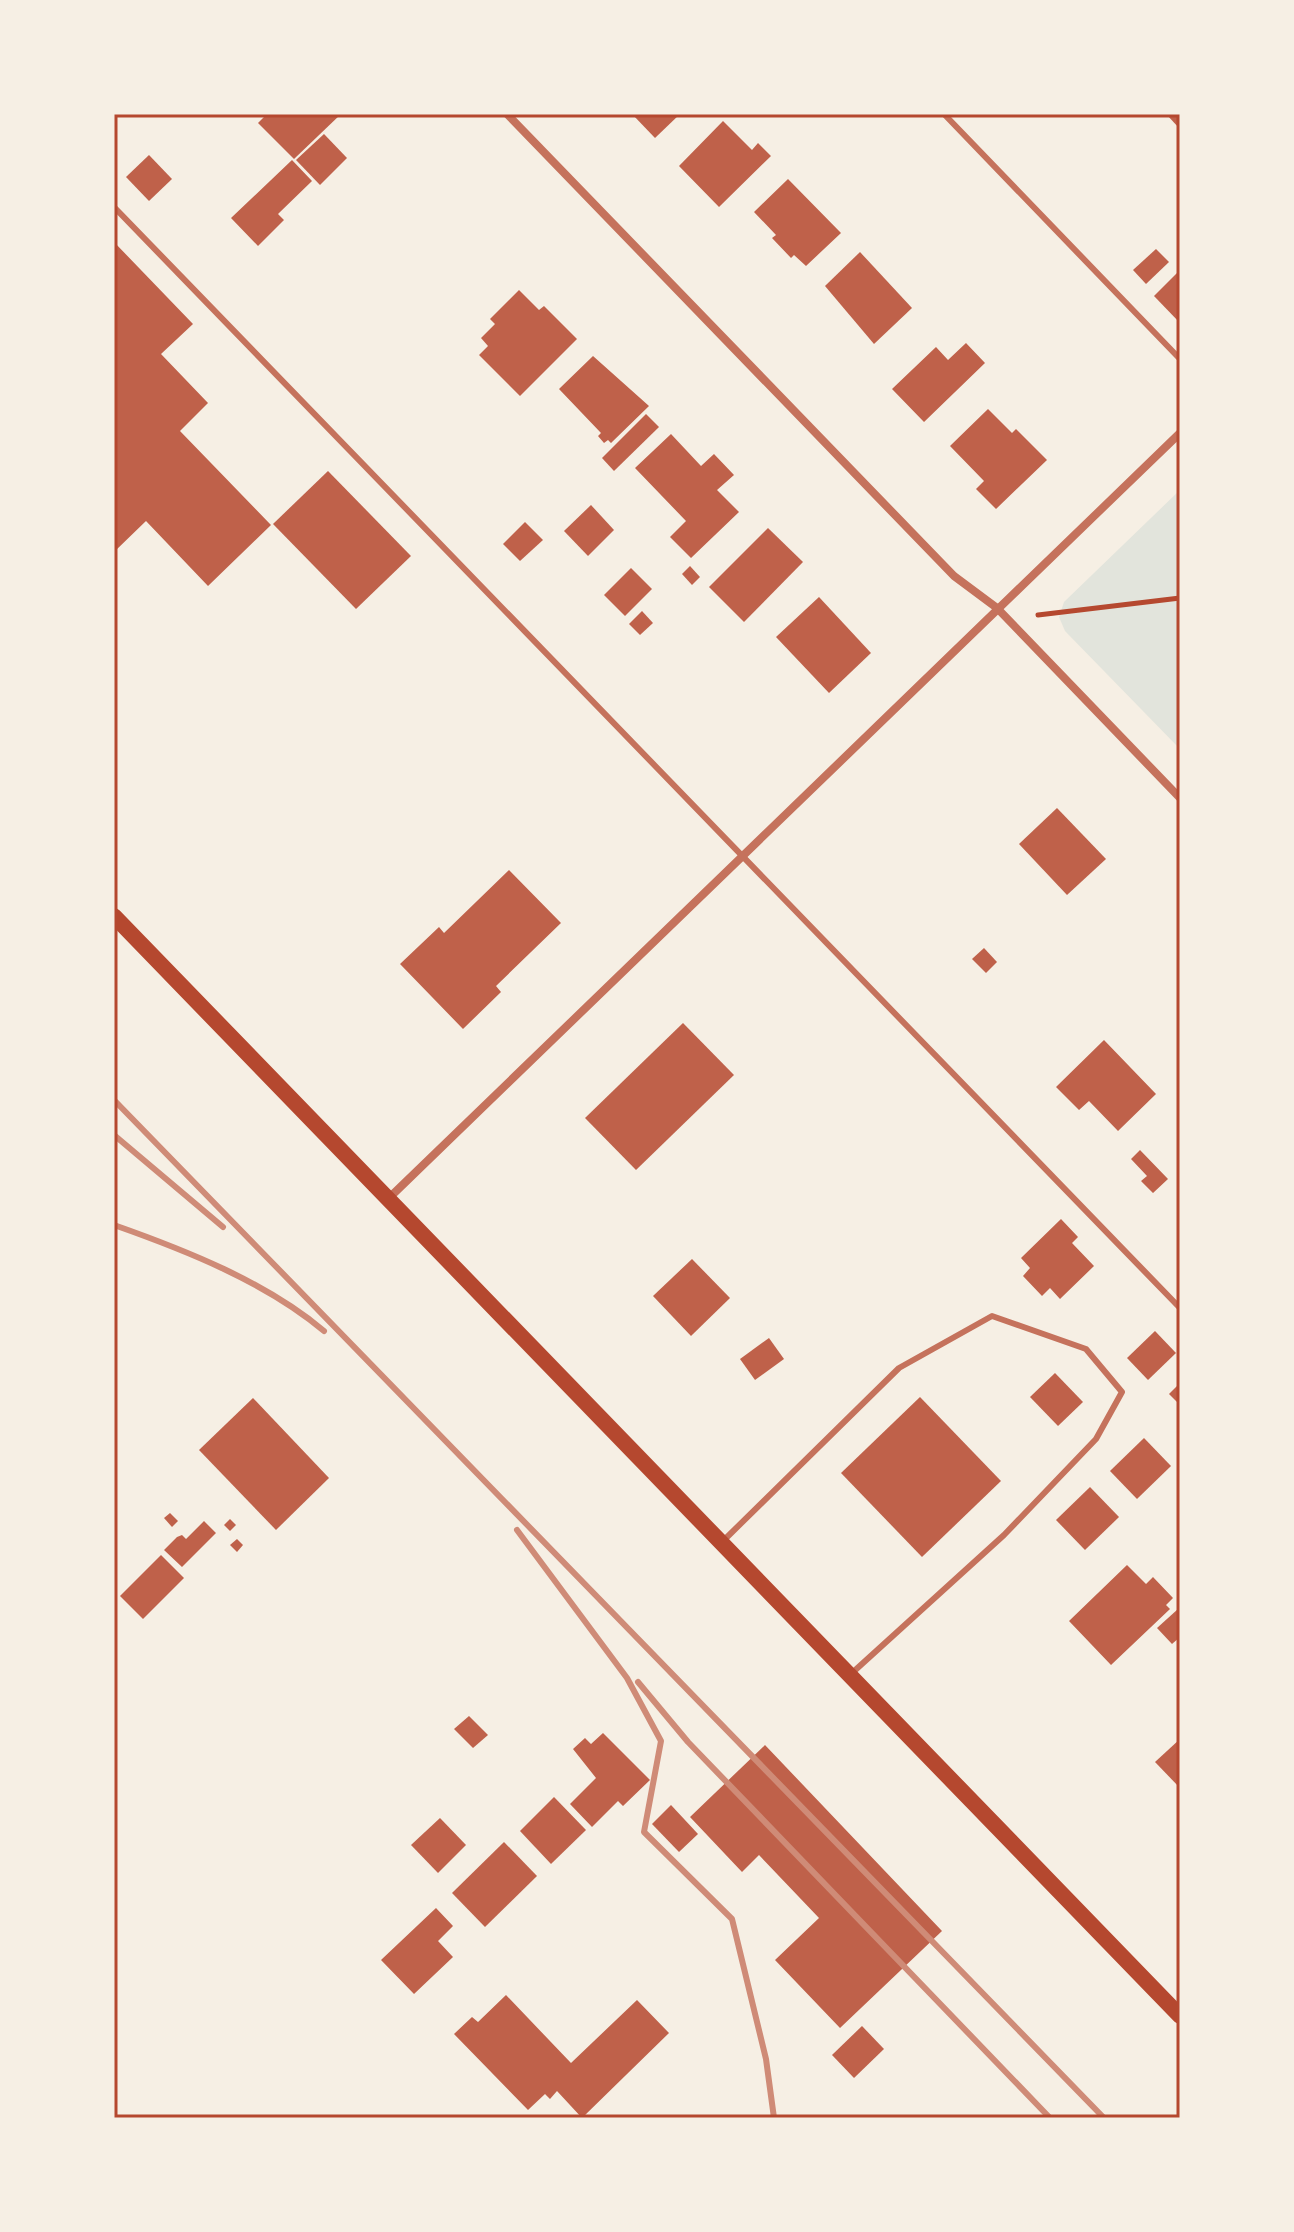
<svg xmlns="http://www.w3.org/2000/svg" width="1294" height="2232" viewBox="0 0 1294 2232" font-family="'Work Sans',sans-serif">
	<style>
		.green { fill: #e2e4dc }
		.building { fill: #bf614a }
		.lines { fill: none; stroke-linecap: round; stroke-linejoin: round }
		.path { stroke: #b5482f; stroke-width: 5 }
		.service { stroke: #c5725c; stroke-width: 6 }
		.minor { stroke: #c5725c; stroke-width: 8 }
		.secondary { stroke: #b5482f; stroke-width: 16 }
		.rail { stroke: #cf8b77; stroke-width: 6 }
		.neatline { fill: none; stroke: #b5482f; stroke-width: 3 }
	</style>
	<rect width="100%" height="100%" fill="#f6efe4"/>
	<!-- green -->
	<path class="green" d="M 1180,490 L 1180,749 L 1065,631 L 1059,617 L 1064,602 Z"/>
	<!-- building -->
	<g class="building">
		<path d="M 267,114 L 341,114 L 294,159 L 258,123 Z"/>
		<path d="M 632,114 L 680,114 L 655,138 Z"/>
		<path d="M 1166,114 L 1180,114 L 1180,129 Z"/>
		<path d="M 723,121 L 752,150 L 758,143 L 771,156 L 719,207 L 679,166 Z"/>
		<path d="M 324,134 L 347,158 L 320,185 L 296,160 Z"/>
		<path d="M 149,155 L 172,179 L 149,201 L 126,177 Z"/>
		<path d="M 292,160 L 312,181 L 278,214 L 284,220 L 258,246 L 231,218 Z"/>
		<path d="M 788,179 L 841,233 L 806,266 L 794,255 L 791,258 L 772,238 L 776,235 L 754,212 Z"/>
		<path d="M 114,242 L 193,324 L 161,354 L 208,403 L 180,431 L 271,525 L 208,586 L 146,521 L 114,552 Z"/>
		<path d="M 1156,249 L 1169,262 L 1146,284 L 1133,270 Z"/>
		<path d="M 860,252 L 912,308 L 874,344 L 825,286 Z"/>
		<path d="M 1180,270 L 1180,323 L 1154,296 Z"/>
		<path d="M 519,290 L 539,310 L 544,306 L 577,339 L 520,396 L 479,355 L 488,346 L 481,338 L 495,324 L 490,319 Z"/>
		<path d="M 966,343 L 985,363 L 924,422 L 892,389 L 936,347 L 948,360 Z"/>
		<path d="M 593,356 L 649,406 L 611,443 L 608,440 L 604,443 L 598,436 L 601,433 L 559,389 Z"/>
		<path d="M 988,409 L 1012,433 L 1016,429 L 1047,460 L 996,509 L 976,489 L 984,481 L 950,446 Z"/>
		<path d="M 646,414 L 659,427 L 614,471 L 602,458 Z"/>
		<path d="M 671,434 L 701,466 L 714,454 L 734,475 L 717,490 L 739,512 L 691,558 L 670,537 L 686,521 L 635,468 Z"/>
		<path d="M 328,471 L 411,556 L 356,609 L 273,524 Z"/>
		<path d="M 591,505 L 614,530 L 588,556 L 564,531 Z"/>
		<path d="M 525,522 L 543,540 L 520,561 L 503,544 Z"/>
		<path d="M 768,528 L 803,562 L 744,622 L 709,587 Z"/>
		<path d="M 690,566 L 700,577 L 692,585 L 682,574 Z"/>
		<path d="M 631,568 L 652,589 L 625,616 L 604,595 Z"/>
		<path d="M 819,597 L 871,653 L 829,693 L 776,637 Z"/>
		<path d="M 642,611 L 653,623 L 640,635 L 629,624 Z"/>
		<path d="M 1057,808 L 1106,859 L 1067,895 L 1019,844 Z"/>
		<path d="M 509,870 L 561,923 L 496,986 L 501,992 L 463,1029 L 400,964 L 439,927 L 444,933 Z"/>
		<path d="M 984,948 L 997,962 L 986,973 L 972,959 Z"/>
		<path d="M 683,1023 L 734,1075 L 636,1170 L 585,1118 Z"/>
		<path d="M 1104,1040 L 1156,1094 L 1118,1131 L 1089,1101 L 1079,1110 L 1056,1087 Z"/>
		<path d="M 1140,1150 L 1168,1179 L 1153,1193 L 1141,1181 L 1147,1176 L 1131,1159 Z"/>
		<path d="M 1061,1219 L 1078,1237 L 1072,1243 L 1094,1266 L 1060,1299 L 1050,1288 L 1042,1296 L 1023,1276 L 1030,1268 L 1021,1258 Z"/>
		<path d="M 692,1259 L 730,1298 L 691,1336 L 653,1296 Z"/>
		<path d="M 1155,1331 L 1176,1353 L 1148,1380 L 1127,1358 Z"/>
		<path d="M 769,1338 L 784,1359 L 755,1380 L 740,1359 Z"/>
		<path d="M 1055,1373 L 1083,1402 L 1058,1426 L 1030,1397 Z"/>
		<path d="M 1180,1383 L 1180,1405 L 1169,1394 Z"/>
		<path d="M 920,1397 L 1001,1481 L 922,1557 L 841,1473 Z"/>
		<path d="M 253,1398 L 329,1478 L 276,1530 L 199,1450 Z"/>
		<path d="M 1144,1438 L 1171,1466 L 1137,1499 L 1110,1471 Z"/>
		<path d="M 1090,1487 L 1119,1517 L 1085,1550 L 1056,1520 Z"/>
		<path d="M 170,1513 L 178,1521 L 172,1527 L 164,1518 Z"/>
		<path d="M 230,1519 L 236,1525 L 230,1531 L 224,1525 Z"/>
		<path d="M 204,1521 L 216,1533 L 182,1567 L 164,1550 L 177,1537 L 182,1535 L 186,1539 Z"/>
		<path d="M 237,1539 L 243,1545 L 237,1552 L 230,1545 Z"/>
		<path d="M 161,1555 L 184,1578 L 143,1619 L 120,1596 Z"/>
		<path d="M 1127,1565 L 1146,1584 L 1153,1577 L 1173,1598 L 1166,1605 L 1170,1609 L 1111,1665 L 1069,1621 Z"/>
		<path d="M 1178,1609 L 1180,1637 L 1172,1644 L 1157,1628 Z"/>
		<path d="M 469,1716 L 488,1735 L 473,1748 L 454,1729 Z"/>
		<path d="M 603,1733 L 650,1780 L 623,1806 L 618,1801 L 592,1827 L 570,1804 L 596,1778 L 573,1749 L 585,1738 L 591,1744 Z"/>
		<path d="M 1180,1739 L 1180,1788 L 1155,1762 Z"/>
		<path d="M 765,1745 L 942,1931 L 840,2028 L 775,1960 L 819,1918 L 759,1855 L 742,1872 L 690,1817 Z"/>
		<path d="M 554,1797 L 586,1830 L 551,1864 L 520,1831 Z"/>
		<path d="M 671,1805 L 698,1834 L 679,1852 L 652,1824 Z"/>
		<path d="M 440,1818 L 466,1845 L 438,1873 L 411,1845 Z"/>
		<path d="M 504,1842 L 537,1876 L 485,1927 L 452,1893 Z"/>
		<path d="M 436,1908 L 453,1926 L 438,1941 L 453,1957 L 414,1994 L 381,1960 Z"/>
		<path d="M 506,1995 L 571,2063 L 637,2000 L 669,2033 L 582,2118 L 557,2091 L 550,2099 L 545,2094 L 528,2110 L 454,2034 L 472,2017 L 478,2022 Z"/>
		<path d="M 862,2026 L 884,2049 L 854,2078 L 832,2055 Z"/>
	</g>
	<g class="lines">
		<!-- path -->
		<path class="path" d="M 1038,615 L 1180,598"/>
		<!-- service -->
		<g class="service">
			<path d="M 944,114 L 1180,359"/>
			<path d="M 114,207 L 1180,1308"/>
			<path d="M 721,1543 L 899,1368 L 992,1316 L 1086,1349 L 1122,1392 L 1096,1439 L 1004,1535 L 852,1673"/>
		</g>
		<!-- minor -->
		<g class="minor">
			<path d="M 507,114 L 954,576 L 997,608 L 1180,798"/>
			<path d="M 388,1199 L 1180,433"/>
		</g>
		<!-- secondary -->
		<path class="secondary" d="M 114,916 L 1180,2016"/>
		<!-- rail -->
		<g class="rail">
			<path d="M 114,1100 L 1104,2118"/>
			<path d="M 114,1135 L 223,1227"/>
			<path d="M 114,1225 C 185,1250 266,1282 324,1331"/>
			<path d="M 517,1530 L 627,1678 L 661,1741 L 644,1832 L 732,1919 L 766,2059 L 774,2118"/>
			<path d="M 638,1682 L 688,1742 L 1050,2118"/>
		</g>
	</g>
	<!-- border -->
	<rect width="1294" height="2232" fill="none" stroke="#f6efe4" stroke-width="232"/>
	<rect x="116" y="116" width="1062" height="2000" class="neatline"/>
</svg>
